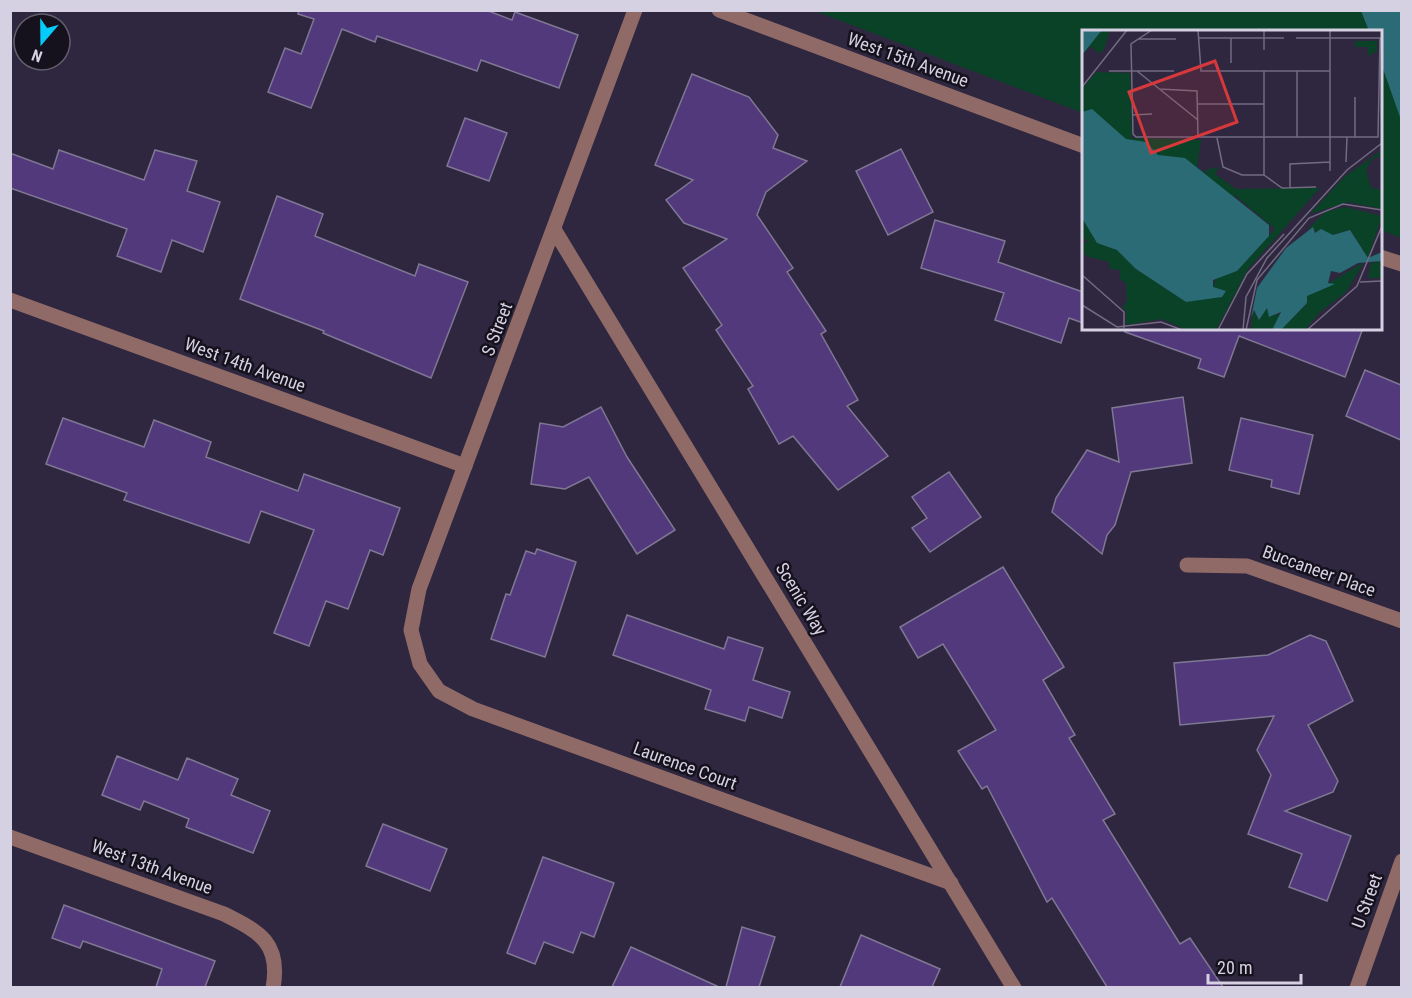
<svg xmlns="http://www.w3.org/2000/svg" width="1412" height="998" viewBox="0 0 1412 998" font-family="'Roboto Condensed',sans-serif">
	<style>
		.green { fill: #094227 }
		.water { fill: #2a6b75 }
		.building { fill: #52397c; stroke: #7f7794; stroke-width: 1.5 }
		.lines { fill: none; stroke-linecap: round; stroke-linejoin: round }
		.minor { stroke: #906a66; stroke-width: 15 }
		.labels { text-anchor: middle; stroke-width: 5; stroke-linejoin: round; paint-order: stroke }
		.street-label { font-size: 18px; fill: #d6d1e2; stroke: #15121d }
		.inset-road { fill: none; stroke: #726b81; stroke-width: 1.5 }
		.view { fill: #d6393b; fill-opacity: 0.15; stroke: #d6393b; stroke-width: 3 }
		.inset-edge { fill: none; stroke: #d6d1e2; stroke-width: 3 }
	</style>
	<rect width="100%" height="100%" fill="#2f2740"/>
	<!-- green -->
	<path class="green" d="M 815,11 L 1401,11 L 1401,238 L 1381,230 L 1380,32 L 1084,32 L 1083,113 Z"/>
	<!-- water -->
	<path class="water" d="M 1361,11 L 1401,11 L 1401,120 L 1381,63 L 1380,32 L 1369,31 Z"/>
	<!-- building -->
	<g class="building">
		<path d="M 299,10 L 486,10 L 512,20 L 515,12 L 578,35 L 559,88 L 481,60 L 477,71 L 377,36 L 375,42 L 342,29 L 311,108 L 268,92 L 285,48 L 301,54 L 314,19 L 298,14 Z"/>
		<path d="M 692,74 L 749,97 L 778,135 L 773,148 L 807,161 L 766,192 L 757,215 L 793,268 L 787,272 L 826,331 L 821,334 L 858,400 L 847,406 L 888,456 L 838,490 L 793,436 L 779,444 L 748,389 L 753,386 L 716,330 L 722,325 L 683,268 L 727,239 L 684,223 L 666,200 L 693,180 L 655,165 Z"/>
		<path d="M 465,118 L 507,133 L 489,181 L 447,166 Z"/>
		<path d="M 901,149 L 933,212 L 888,235 L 856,171 Z"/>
		<path d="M 59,150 L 144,180 L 155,150 L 197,161 L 187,191 L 220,202 L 203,252 L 172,240 L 161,272 L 117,256 L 127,229 L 10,188 L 10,153 L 53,169 Z"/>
		<path d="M 277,196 L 323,214 L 315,236 L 415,276 L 419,264 L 468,282 L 431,378 L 323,333 L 324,331 L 240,299 Z"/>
		<path d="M 935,220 L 1005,241 L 998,262 L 1083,292 L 1083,323 L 1069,318 L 1061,343 L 995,320 L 1004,293 L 921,268 Z"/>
		<path d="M 1126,328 L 1363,328 L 1345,377 L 1239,336 L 1224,377 L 1198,368 L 1201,359 L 1125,332 Z"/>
		<path d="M 1365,370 L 1401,385 L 1401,440 L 1346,416 Z"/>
		<path d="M 1183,397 L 1192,463 L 1131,472 L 1115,525 L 1107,535 L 1102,554 L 1052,512 L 1056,498 L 1087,450 L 1119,462 L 1112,408 Z"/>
		<path d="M 601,407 L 627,457 L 675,530 L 637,554 L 589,477 L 565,489 L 531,484 L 540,423 L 563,427 Z"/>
		<path d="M 63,418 L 144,447 L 154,420 L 211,442 L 206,457 L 298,491 L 304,474 L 400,508 L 383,555 L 370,550 L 348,609 L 326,601 L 309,646 L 274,633 L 314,530 L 261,511 L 249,543 L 124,500 L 127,493 L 46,464 Z"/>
		<path d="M 1241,418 L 1313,435 L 1299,494 L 1271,487 L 1272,480 L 1229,470 Z"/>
		<path d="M 949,472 L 981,517 L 930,552 L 912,528 L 927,518 L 912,497 Z"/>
		<path d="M 537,549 L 576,562 L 545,657 L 491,639 L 506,594 L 510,595 L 526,551 L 535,554 Z"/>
		<path d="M 1003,567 L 1064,667 L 1043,680 L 1075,735 L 1069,738 L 1115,814 L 1103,820 L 1180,944 L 1190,938 L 1223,987 L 1107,987 L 1052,898 L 1047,902 L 987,786 L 982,789 L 958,751 L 996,730 L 943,644 L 918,658 L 900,627 Z"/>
		<path d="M 627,615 L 724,649 L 728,637 L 763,648 L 753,680 L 790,692 L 782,718 L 749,707 L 745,721 L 705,709 L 711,690 L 613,655 Z"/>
		<path d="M 1310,635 L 1326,641 L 1353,701 L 1308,725 L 1338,781 L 1333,792 L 1285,811 L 1351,836 L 1327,901 L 1289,887 L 1302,854 L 1248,834 L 1271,775 L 1257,750 L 1274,716 L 1180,725 L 1174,663 L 1268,655 Z"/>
		<path d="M 117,756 L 178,780 L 187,758 L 238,779 L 231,795 L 270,811 L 253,853 L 186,827 L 189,819 L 144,801 L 140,810 L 102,795 Z"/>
		<path d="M 383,824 L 447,849 L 430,891 L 366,866 Z"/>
		<path d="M 543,857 L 614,883 L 594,937 L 581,932 L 573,953 L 544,942 L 535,964 L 507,953 Z"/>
		<path d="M 64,905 L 215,961 L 205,987 L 156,987 L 162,969 L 83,941 L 80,948 L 52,938 Z"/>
		<path d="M 742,927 L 775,937 L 759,987 L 726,987 Z"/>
		<path d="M 861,935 L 940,969 L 932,987 L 840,987 Z"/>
		<path d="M 631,947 L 719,987 L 612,987 Z"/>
	</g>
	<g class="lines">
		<!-- minor -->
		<g class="minor">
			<path d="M 635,10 L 419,589 L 411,630 L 420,664 L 439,691 L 473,709 L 951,883"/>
			<path d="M 719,10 L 1084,146"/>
			<path d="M 555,231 L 1014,988"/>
			<path d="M 1380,257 L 1402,264"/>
			<path d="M 10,300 L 465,466"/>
			<path d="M 1187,565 L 1247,566 L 1402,621"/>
			<path d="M 10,837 L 224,914 C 260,932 281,943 273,988"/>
			<path d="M 1357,988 L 1402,861"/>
		</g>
	</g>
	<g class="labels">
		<!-- street labels -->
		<g class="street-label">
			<text transform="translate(908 60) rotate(20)" y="6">West 15th Avenue</text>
			<text transform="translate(497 329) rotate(-69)" y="6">S Street</text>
			<text transform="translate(245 365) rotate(20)" y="6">West 14th Avenue</text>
			<text transform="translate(1319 571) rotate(20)" y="6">Buccaneer Place</text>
			<text transform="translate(801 599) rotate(59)" y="6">Scenic Way</text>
			<text transform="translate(685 766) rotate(20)" y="6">Laurence Court</text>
			<text transform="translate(152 867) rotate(20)" y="6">West 13th Avenue</text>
			<text transform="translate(1367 901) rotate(-70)" y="6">U Street</text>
		</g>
	</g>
	<!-- overview -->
	<g transform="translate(1082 30)">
		<rect width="300" height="300" fill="#2f2740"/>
		<path d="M 0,0 L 28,0 L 22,20 L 16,23 L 9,16 L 0,25 ZM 273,11 L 295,11 L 295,21 L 286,26 L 286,17 L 273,17 ZM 14,42 L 48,43 L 50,108 L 119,110 L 115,137 L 126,145 L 123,140 L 137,137 L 133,144 L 154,159 L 238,158 L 166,239 L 134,300 L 104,300 L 80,289 L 44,295 L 44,280 L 40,278 L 45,271 L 44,253 L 38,249 L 38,240 L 28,239 L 27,232 L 4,226 L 0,216 L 6,210 L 0,209 L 1,189 L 15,213 L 35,220 L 54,239 L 104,272 L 134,266 L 131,257 L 135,246 L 155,241 L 193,199 L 151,164 L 155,172 L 0,86 L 0,59 ZM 300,120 L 300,125 L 289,130 L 284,140 L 289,158 L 300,160 L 300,179 L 266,172 L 228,184 L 262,147 ZM 263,177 L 300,186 L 286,228 L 268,200 L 251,205 L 226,199 L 243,182 ZM 300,231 L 300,248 L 286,248 L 289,233 ZM 282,232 L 264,262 L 238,282 L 223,300 L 199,300 L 225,273 L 225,266 ZM 185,278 L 187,286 L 200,284 L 193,298 L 169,300 L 171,281 L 177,290 Z" fill="#094227"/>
		<path d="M 0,0 L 20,0 L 0,25 ZM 10,79 L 44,109 L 64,112 L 76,125 L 103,128 L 187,195 L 187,206 L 155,241 L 131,250 L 131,257 L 144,261 L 140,267 L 104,272 L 54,239 L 35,220 L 15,213 L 0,188 L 0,82 ZM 231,197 L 233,203 L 239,199 L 251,205 L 268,200 L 286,228 L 300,222 L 300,231 L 276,233 L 258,243 L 249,241 L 246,253 L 253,254 L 225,266 L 225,273 L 199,300 L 190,300 L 199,282 L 187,287 L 185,278 L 177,290 L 172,280 L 169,288 L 175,258 L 204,218 Z" fill="#2a6b75"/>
		<path class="inset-road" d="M 70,0 L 49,14 L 51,104 L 54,107 L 296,107 L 298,8M 116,0 L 119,41 L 248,41M 182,0 L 182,20M 116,8 L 202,8M 214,8 L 300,8M 56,9 L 94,9M 149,33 L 149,8M 27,41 L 92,41M 55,41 L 116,90M 0,57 L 45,0M 77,59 L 115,61 L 116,107M 273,67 L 273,107M 116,74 L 182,74M 50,85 L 70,84M 215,107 L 215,41M 135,108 L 141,137 L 160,145 L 182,145M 264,132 L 265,107M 248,141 L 248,0M 182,145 L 182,41M 182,145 L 200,158 L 234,157M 208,158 L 208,134 L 248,132M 0,245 L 42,282 L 42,298M 278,252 L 300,251M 0,275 L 35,297 L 79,292 L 100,300M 136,300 L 165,244 L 202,204M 161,300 L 164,267 L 185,228 L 265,140 L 300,113M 164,300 L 175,250 L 227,188 L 261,174 L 300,180M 225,300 L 275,256 L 300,196"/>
		<path class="view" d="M 133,31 L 155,92 L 69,123 L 47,62 Z"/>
		<rect width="300" height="300" class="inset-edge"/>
	</g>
	<!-- border -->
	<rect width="1412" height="998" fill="none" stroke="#d6d1e2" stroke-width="24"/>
	<!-- north arrow -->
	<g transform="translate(42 42) rotate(200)"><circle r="28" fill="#15121d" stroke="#625e6c" stroke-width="1.5"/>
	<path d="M0-4.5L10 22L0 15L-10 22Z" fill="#04cbf9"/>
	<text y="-9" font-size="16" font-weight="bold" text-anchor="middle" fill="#d6d1e2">N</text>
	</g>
	<!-- scale -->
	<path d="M1208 974v9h93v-9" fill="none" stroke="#d6d1e2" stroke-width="3"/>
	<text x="1217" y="974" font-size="18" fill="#d6d1e2" stroke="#15121d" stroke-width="4.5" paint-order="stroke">20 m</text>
</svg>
